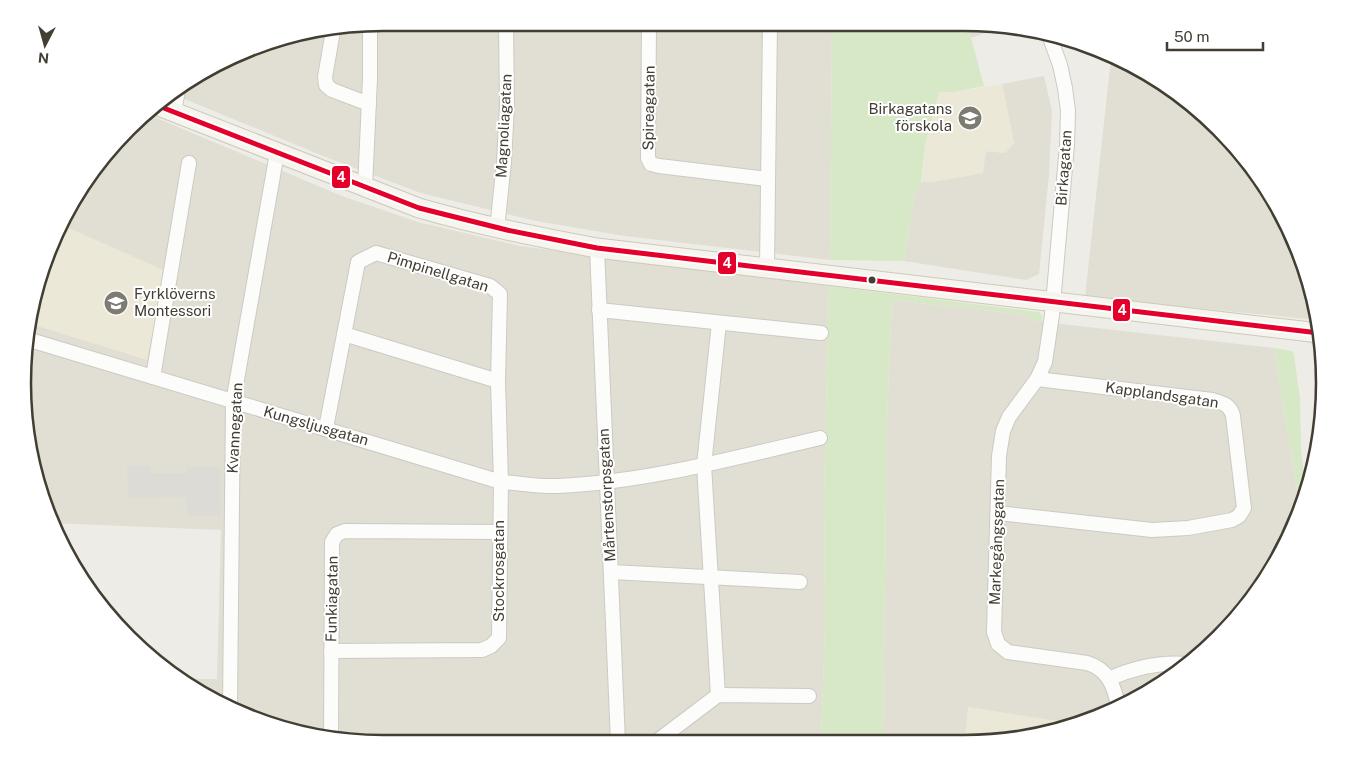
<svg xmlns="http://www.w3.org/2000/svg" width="1347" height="766" viewBox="0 0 1347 766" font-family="'Public Sans',sans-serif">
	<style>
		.residential { fill: #e1dfd3 }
		.education { fill: #ebe8d8 }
		.green { fill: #d7e8c6 }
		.parking { fill: #dddbd6 }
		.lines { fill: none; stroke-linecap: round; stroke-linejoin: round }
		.street-casing { stroke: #cbcac4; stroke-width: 16 }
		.secondary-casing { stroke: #cccabd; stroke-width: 21 }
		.street { stroke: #fcfcfb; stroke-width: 14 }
		.secondary { stroke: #f5f4ed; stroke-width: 19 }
		.bus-1-casing { stroke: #fff; stroke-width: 9 }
		.bus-1 { stroke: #e4002b; stroke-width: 5 }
		.bus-dot { fill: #423e33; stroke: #fff; stroke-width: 2 }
		.labels { text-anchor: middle; stroke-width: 4; stroke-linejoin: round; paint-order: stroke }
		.street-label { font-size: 15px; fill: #423e33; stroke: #fff }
		.poi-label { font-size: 15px; fill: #423e33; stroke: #fff; text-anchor: end }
		.rim { fill: none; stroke: #423e33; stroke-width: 2.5 }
		.line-badge { stroke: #fff; stroke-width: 2 }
		.badge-label { font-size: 14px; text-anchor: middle; font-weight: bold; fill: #fff }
	</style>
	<rect width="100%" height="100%" fill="#eeece6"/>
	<!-- residential -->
	<g class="residential">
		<path d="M 383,23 L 832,23 L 830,260 L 625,236 L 536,221 L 421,193 L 328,158 L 170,93 L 267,42 Z"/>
		<path d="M 965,23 L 987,23 L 1004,27 L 971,38 Z"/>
		<path d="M 1114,57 L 1144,71 L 1202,112 L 1250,164 L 1287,224 L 1312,290 L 1317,320 L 1085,297 L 1111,58 Z"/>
		<path d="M 1044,76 L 1052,111 L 1049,175 L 1039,274 L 1026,280 L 904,261 L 914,197 L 921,182 L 934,182 L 985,151 L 1005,153 L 1014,143 L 1002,84 Z"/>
		<path d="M 147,114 L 342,196 L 418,222 L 520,246 L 829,286 L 824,493 L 825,627 L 821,741 L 360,743 L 289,731 L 203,695 L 182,679 L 217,679 L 221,530 L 51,523 L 23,406 L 35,289 L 83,182 Z"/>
		<path d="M 892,300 L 1027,315 L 1035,321 L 1274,348 L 1300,510 L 1276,563 L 1219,638 L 1164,683 L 1080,724 L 1011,740 L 883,741 L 887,419 Z"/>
	</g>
	<!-- education -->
	<g class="education">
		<path d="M 1002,84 L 1014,143 L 1005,153 L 986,151 L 983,173 L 934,182 L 922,182 L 925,145 L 939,92 L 954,92 Z"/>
		<path d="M 64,226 L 166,271 L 147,360 L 31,324 L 35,289 Z"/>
		<path d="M 968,707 L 1058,721 L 1064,728 L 1011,740 L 965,741 Z"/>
	</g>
	<!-- green -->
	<g class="green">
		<path d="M 832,23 L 965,23 L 971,38 L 984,86 L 954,92 L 939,92 L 925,145 L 921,182 L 914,197 L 904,261 L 830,260 Z"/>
		<path d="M 829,286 L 1039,312 L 1042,316 L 1042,322 L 1034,321 L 1026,315 L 892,300 L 887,419 L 883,741 L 821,741 L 825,627 L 824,493 Z"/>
		<path d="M 1274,348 L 1292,351 L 1294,355 L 1300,399 L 1301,448 L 1306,495 L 1300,510 Z"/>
	</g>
	<!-- parking -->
	<path class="parking" d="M 151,465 L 151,473 L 186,473 L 186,467 L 220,467 L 221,516 L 187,516 L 187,497 L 128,498 L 127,466 Z"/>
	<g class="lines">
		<defs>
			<g id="street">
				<path d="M 649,24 L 648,158 L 651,164 L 659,166 L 767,179"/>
				<path d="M 333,31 L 325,77 L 326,85 L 332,90 L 369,104"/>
				<path d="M 1049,35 L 1060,65 L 1065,88 L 1068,111 L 1067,145 L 1052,315 L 1045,362 L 1037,379 L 1009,417 L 1003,431 L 999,456 L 994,632 L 998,644 L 1008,652 L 1087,663 C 1108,669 1114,686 1118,705"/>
				<path d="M 174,113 L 178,89"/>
				<path d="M 365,188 L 370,78 L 370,25"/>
				<path d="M 497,229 L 504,162 L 507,106 L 506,23"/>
				<path d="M 597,248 L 618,742"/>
				<path d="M 767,268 L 770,23"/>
				<path d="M 599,310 L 821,333"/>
				<path d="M 344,334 L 498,381"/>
				<path d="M 30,340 L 501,482 C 519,483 539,487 558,486 C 646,482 734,458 820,438"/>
				<path d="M 153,377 L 189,163"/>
				<path d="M 326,428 L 358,262 L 376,253 L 490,286 L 500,294 L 498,381 L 501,482 L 499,638 L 491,646 L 482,650 L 331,651"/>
				<path d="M 998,513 L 1152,530 L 1188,528 L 1232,520 L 1239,516 L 1244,508 L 1233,416 C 1230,404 1222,403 1212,400 L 1037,379"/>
				<path d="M 611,572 L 800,582"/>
				<path d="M 1109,679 C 1133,668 1161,662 1187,664"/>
				<path d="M 718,695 L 704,465 L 719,323"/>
				<path d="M 230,706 L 233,402 L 277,153"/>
				<path d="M 331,738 L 332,542 L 337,534 L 345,531 L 499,532"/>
				<path d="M 656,742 L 718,695 L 809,696"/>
			</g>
			<path id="secondary" d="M 156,105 L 419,208 C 477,225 537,237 597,248 L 1319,333"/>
		</defs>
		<!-- street casing -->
		<use href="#street" class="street-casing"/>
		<!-- secondary casing -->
		<use href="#secondary" class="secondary-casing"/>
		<!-- street -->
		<use href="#street" class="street"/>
		<!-- secondary -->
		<use href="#secondary" class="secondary"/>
		<defs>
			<path id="bus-1" d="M 156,105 L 419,208 L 507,230 L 597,248 L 1319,333"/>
		</defs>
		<!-- bus-1 casing -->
		<use href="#bus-1" class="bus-1-casing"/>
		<!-- bus-1 -->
		<use href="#bus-1" class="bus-1"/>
	</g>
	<!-- icons -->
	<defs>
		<symbol id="school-disc" viewBox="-11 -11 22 22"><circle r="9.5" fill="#7e7b72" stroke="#fff"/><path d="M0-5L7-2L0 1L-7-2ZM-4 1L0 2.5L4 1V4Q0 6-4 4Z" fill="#fff"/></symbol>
	</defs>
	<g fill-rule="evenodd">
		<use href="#school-disc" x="956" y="104" width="28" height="28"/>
		<use href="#school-disc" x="102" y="289" width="28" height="28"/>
	</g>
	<!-- markers -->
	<circle class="bus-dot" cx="872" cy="280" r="4.5"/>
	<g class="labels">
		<!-- street labels -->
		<g class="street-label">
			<text transform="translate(649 108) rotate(-89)" y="5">Spireagatan</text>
			<text transform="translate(504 126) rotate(-87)" y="5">Magnoliagatan</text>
			<text transform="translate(1064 168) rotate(-86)" y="5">Birkagatan</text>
			<text transform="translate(438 272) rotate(17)" y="5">Pimpinellgatan</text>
			<text transform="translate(1162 395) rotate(8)" y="5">Kapplandsgatan</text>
			<text transform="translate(316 426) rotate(16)" y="5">Kungsljusgatan</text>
			<text transform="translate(235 428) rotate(-87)" y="5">Kvannegatan</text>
			<text transform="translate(607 495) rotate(-93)" y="5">Mårtenstorpsgatan</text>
			<text transform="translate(997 542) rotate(-88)" y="5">Markegångsgatan</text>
			<text transform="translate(499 571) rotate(-90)" y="5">Stockrosgatan</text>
			<text transform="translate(332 599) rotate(-89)" y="5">Funkiagatan</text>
		</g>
		<!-- poi labels -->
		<g class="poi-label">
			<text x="952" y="114">Birkagatans<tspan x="952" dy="17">förskola</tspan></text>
			<text x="134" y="299" text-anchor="start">Fyrklöverns<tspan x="134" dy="17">Montessori</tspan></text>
		</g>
	</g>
	<!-- crop -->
	<path d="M0 0H1347V766H0ZM383 31H964A352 352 0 0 1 1316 383V383A352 352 0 0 1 964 735H383A352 352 0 0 1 31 383V383A352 352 0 0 1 383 31Z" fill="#fff" fill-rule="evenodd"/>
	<path class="rim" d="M383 31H964A352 352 0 0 1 1316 383V383A352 352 0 0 1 964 735H383A352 352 0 0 1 31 383V383A352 352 0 0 1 383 31Z"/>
	<g class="line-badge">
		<rect x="331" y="165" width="20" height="24" rx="5" fill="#e4002b"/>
		<rect x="717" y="251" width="20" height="24" rx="5" fill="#e4002b"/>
		<rect x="1112" y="298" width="19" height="24" rx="5" fill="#e4002b"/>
	</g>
	<g class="badge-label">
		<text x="341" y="182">4</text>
		<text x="727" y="268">4</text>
		<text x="1122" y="315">4</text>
	</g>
	<!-- north arrow -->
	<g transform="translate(45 45) rotate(186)" stroke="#ffffff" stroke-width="4" paint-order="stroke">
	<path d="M0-4L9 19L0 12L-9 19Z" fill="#423e33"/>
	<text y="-8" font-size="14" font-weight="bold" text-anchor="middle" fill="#423e33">N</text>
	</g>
	<!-- scale -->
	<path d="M1167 42v8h96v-8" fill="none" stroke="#423e33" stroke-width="2.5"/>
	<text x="1174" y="42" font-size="15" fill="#423e33" stroke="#ffffff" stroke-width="4" paint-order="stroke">50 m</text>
</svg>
